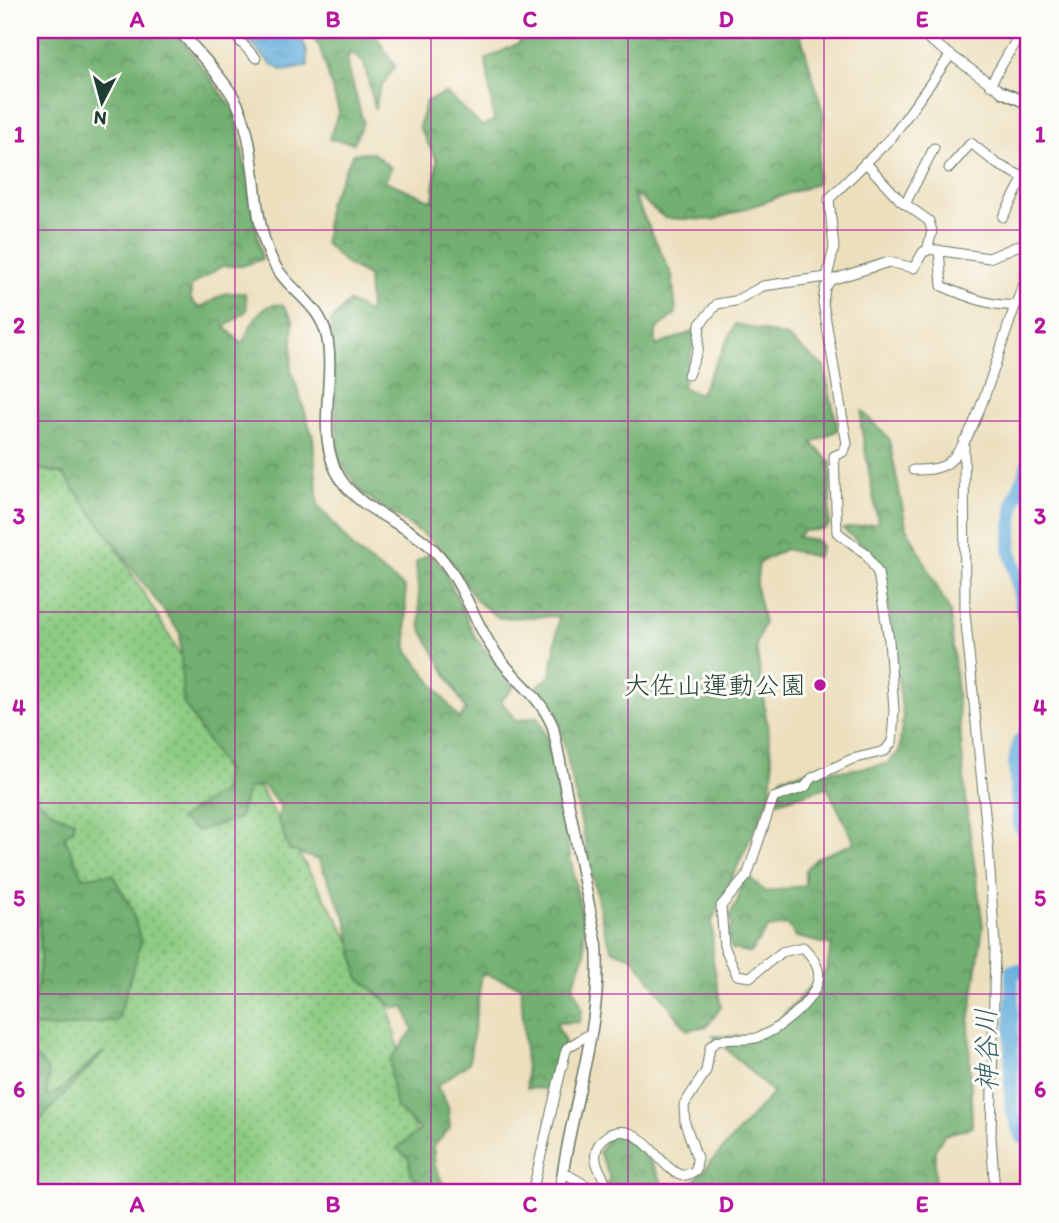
<svg xmlns="http://www.w3.org/2000/svg" width="1059" height="1223" viewBox="0 0 1059 1223" font-family="Itim,'Klee One',sans-serif">
	<style>
		.grass { fill: url(#grass-dots); stroke: #56845c; stroke-width: 2 }
		.forest { fill: url(#forest-crowns); stroke: #487652; stroke-width: 2 }
		.water { fill: url(#water-ripples); stroke: #417588; stroke-width: 2 }
		.lines { fill: none; stroke-linecap: round; stroke-linejoin: round }
		.river { stroke: #63addb; stroke-width: 14 }
		.minor-casing { stroke: #677664; stroke-width: 11 }
		.tertiary-casing { stroke: #677664; stroke-width: 13 }
		.minor { stroke: #fff; stroke-width: 9 }
		.tertiary { stroke: #fff; stroke-width: 10 }
		.grid { fill: none; stroke: #b5179e; stroke-width: 2; stroke-opacity: 0.55 }
		.poi-dot { fill: #b5179e; stroke: #fdfcf7; stroke-width: 2.5 }
		.labels { text-anchor: middle; stroke-width: 6; stroke-linejoin: round; paint-order: stroke }
		.poi-label { font-size: 26px; fill: #1f3d34; stroke: #fdfcf7; text-anchor: end }
		.water-label { font-size: 28px; font-style: italic; fill: #335f66; stroke: #fdfcf7 }
		.neatline { fill: none; stroke: #b5179e; stroke-width: 2.5 }
		.grid-label { font-size: 23px; text-anchor: middle; font-weight: bold; fill: #b5179e }
	</style>
	<defs>
		<pattern id="grass-dots" width="8" height="8" patternUnits="userSpaceOnUse" patternTransform="scale(1.75)"><rect width="8" height="8" fill="#8dcc83"/><path d="M2 2h.1M6 6h.1" fill="none" stroke="#73a76c" stroke-width="1.8" stroke-linecap="round"/></pattern>
		<pattern id="forest-crowns" width="20" height="18" patternUnits="userSpaceOnUse" patternTransform="scale(1.75)"><rect width="20" height="18" fill="#72b071"/><path d="M2 6a3 3 0 1 1 6 0M12 15a3 3 0 1 1 6 0" fill="none" stroke="#5d905e"/></pattern>
		<pattern id="water-ripples" width="26" height="14" patternUnits="userSpaceOnUse" patternTransform="scale(1.75)"><rect width="26" height="14" fill="#63addb"/><path d="M2 4q2-2 4 0t4 0M15 11q2-2 4 0t4 0" fill="none" stroke="#518eb2"/></pattern>
	</defs>
	<rect width="100%" height="100%" fill="#fdfcf7"/>
	<filter id="ink" filterUnits="userSpaceOnUse"><feTurbulence type="fractalNoise" baseFrequency=".0143" numOctaves="2"/><feDisplacementMap in="SourceGraphic" scale="14" xChannelSelector="R" yChannelSelector="G"/><feConvolveMatrix kernelMatrix="1 2 1 2 8 2 1 2 1" color-interpolation-filters="sRGB"/></filter>
	<filter id="wash" filterUnits="userSpaceOnUse"><feTurbulence type="fractalNoise" baseFrequency=".00686" numOctaves="4" result="noise"/><feDisplacementMap in="SourceGraphic" scale="28" xChannelSelector="R" yChannelSelector="G"/><feGaussianBlur stdDeviation="1.57" result="paint"/><feColorMatrix in="noise" values="0 0 0 0 0 0 0 0 0 0 0 0 0 0 0 0 0 1.4 0 .05"/><feComposite in="paint" operator="in"/></filter>
	<g filter="url(#wash)">
		<rect width="100%" height="100%" fill="#ecdfbd"/>
		<!-- grass -->
		<path class="grass" d="M 30,444 L 64,459 L 389,1006 L 424,1175 L 421,1193 L 30,1193 Z"/>
		<!-- forest -->
		<g class="forest">
			<path d="M 30,30 L 174,30 L 235,111 L 262,259 L 242,266 L 222,266 L 191,286 L 191,300 L 199,308 L 226,293 L 245,293 L 247,310 L 225,327 L 242,344 C 252,325 258,301 283,305 L 293,320 L 291,369 L 313,437 L 318,505 L 354,549 L 405,588 L 407,649 L 459,719 L 466,710 L 421,628 L 416,562 L 429,554 L 444,569 L 476,639 L 516,685 L 501,701 L 517,721 L 537,716 L 547,738 L 583,923 L 585,954 L 573,985 L 582,1008 L 580,1022 L 556,1023 L 565,1042 L 549,1089 L 527,1088 L 521,986 L 482,973 L 469,1063 L 437,1086 L 448,1106 L 450,1128 L 433,1147 L 435,1166 L 443,1184 L 426,1191 L 411,1174 L 409,1159 L 397,1148 L 420,1130 L 395,1106 L 391,1077 L 391,1059 L 413,1030 L 405,1007 L 394,1008 L 358,977 L 347,921 L 319,860 L 289,850 L 278,819 L 281,806 L 262,785 L 247,789 L 239,818 L 197,831 L 179,819 L 223,791 L 226,771 L 183,702 L 180,633 L 63,474 L 30,467 Z"/>
			<path d="M 308,30 L 372,30 L 395,66 L 379,90 L 375,109 L 364,63 L 350,52 L 347,63 L 363,122 L 354,143 L 329,139 L 339,111 L 320,48 Z"/>
			<path d="M 526,30 L 799,30 L 824,115 L 816,184 L 713,220 L 665,218 L 632,192 L 672,275 L 676,313 L 656,330 L 656,346 L 697,330 L 682,387 L 699,395 L 736,324 L 787,337 L 824,367 L 838,430 L 812,443 L 831,463 L 829,525 L 825,529 L 803,531 L 797,537 L 816,540 L 821,547 L 817,557 L 785,549 L 759,563 L 756,587 L 764,623 L 756,645 L 773,768 L 770,796 L 712,921 L 713,961 L 721,1007 L 707,1026 L 687,1030 L 633,957 L 612,950 L 604,929 L 558,715 L 538,686 L 551,675 L 559,616 L 499,618 L 477,601 L 449,558 L 430,539 L 362,493 L 339,460 L 331,321 L 349,302 L 370,313 L 368,276 L 346,264 L 325,243 L 328,204 L 353,154 L 372,152 L 391,168 L 385,181 L 433,201 L 437,160 L 419,127 L 426,101 L 446,93 L 482,126 L 494,121 L 486,59 L 519,43 Z"/>
			<path d="M 862,411 L 889,439 L 906,526 L 950,612 L 967,812 L 983,926 L 969,1023 L 972,1127 L 944,1135 L 935,1150 L 935,1193 L 603,1193 L 610,1178 L 599,1152 L 612,1131 C 635,1140 652,1161 663,1184 L 683,1188 L 695,1180 L 773,1093 L 713,1036 L 750,1037 L 772,1027 L 826,970 L 832,945 L 796,937 L 788,925 L 768,928 L 750,953 L 732,949 L 727,935 L 732,926 L 730,915 L 739,897 L 741,871 L 766,892 L 805,885 L 805,870 L 818,857 L 855,843 L 827,787 L 778,802 L 781,777 L 809,771 L 848,770 L 887,764 L 899,752 L 903,717 L 884,573 L 872,553 L 843,529 L 878,523 L 861,426 Z"/>
			<path d="M 30,794 L 52,812 L 74,821 L 74,828 L 64,836 L 83,877 L 112,874 L 131,907 L 141,942 L 118,1020 L 58,1028 L 30,1026 L 30,1002 L 36,995 L 41,956 L 39,912 L 30,880 Z"/>
			<path d="M 105,1051 L 42,1118 L 30,1123 L 30,1058 L 40,1060 L 49,1074 L 46,1096 C 64,1094 87,1062 105,1051 Z"/>
		</g>
		<!-- water -->
		<path class="water" d="M 238,30 L 298,30 L 307,51 L 308,66 L 284,71 L 271,64 Z"/>
		<g class="lines">
			<!-- river -->
			<g class="river">
				<path d="M 1029,462 L 1014,502 L 1010,548 L 1029,638"/>
				<path d="M 1029,732 L 1019,742 L 1015,763 L 1019,824 L 1029,839"/>
				<path d="M 1029,971 L 1012,971 L 1011,1108 L 1022,1137 L 1029,1137"/>
			</g>
		</g>
	</g>
	<g filter="url(#ink)">
		<g class="lines">
			<defs>
				<g id="minor">
					<path d="M 229,30 L 256,58"/>
					<path d="M 916,30 L 1002,92"/>
					<path d="M 950,56 L 892,137 L 829,199 L 834,248 L 827,277 L 831,280 L 889,262 L 914,268 L 923,252 L 929,249 L 989,258 L 1029,241"/>
					<path d="M 990,85 L 1022,30"/>
					<path d="M 865,162 L 900,200 L 929,221 L 932,231 L 927,251"/>
					<path d="M 949,168 L 971,143 L 997,164 L 1029,180"/>
					<path d="M 905,204 L 934,148"/>
					<path d="M 1003,217 L 1029,168"/>
					<path d="M 939,250 L 942,286 C 962,295 992,307 1014,305"/>
					<path d="M 688,375 L 698,350 L 700,324 L 717,304 L 735,301 L 763,286 L 827,277"/>
					<path d="M 964,440 L 965,613 L 988,843 L 995,946 L 991,1137 L 995,1193"/>
					<path d="M 913,470 C 924,470 940,470 949,462 C 984,430 1003,322 1029,274"/>
					<path d="M 563,1172 L 599,1193"/>
					<path d="M 417,1192 L 419,1193"/>
					<path d="M 532,1193 L 565,1054 L 567,1048 L 591,1033"/>
					<path d="M 608,1193 C 608,1179 593,1167 596,1152 C 597,1145 602,1139 608,1135 C 641,1118 658,1168 681,1175 C 687,1176 691,1173 696,1170 L 697,1158 L 685,1123 L 684,1105 L 706,1071 L 710,1047 C 719,1034 742,1042 756,1038 C 778,1031 813,1003 818,980 C 821,968 811,955 803,947 L 782,952 L 750,977 L 737,975 L 724,946 L 721,906 L 747,876 L 773,798 L 805,787 L 812,778 L 852,759 L 885,751 L 892,742 L 894,710 L 889,640 L 878,573 L 866,554 L 837,532 L 834,456 L 843,452 L 847,444 L 823,303 L 825,288 L 831,280"/>
				</g>
				<g id="tertiary">
					<path d="M 179,30 C 197,52 230,84 240,110 C 259,157 250,215 272,260 C 286,290 320,302 327,337 C 336,382 314,437 340,478 C 361,512 405,522 432,548 C 462,577 472,619 495,652 C 514,681 539,693 553,727 L 597,945 C 603,1029 569,1110 560,1193"/>
					<path d="M 1002,92 L 1029,104"/>
				</g>
			</defs>
			<!-- minor casing -->
			<use href="#minor" class="minor-casing"/>
			<!-- tertiary casing -->
			<use href="#tertiary" class="tertiary-casing"/>
			<!-- minor -->
			<use href="#minor" class="minor"/>
			<!-- tertiary -->
			<use href="#tertiary" class="tertiary"/>
		</g>
	</g>
	<!-- grid -->
	<path class="grid" d="M 235,30 L 235,1193M 431,30 L 431,1193M 628,30 L 628,1193M 824,30 L 824,1193M 30,230 L 1029,230M 30,421 L 1029,421M 30,612 L 1029,612M 30,803 L 1029,803M 30,994 L 1029,994"/>
	<!-- markers -->
	<circle class="poi-dot" cx="820" cy="685" r="7"/>
	<g class="labels">
		<!-- poi labels -->
		<g class="poi-label">
			<text x="806" y="694">大佐山運動公園</text>
		</g>
		<!-- water labels -->
		<g class="water-label">
			<text transform="translate(986 1050) rotate(-91)" y="10">神谷川</text>
		</g>
	</g>
	<!-- margin -->
	<rect width="1059" height="1223" fill="none" stroke="#fdfcf7" stroke-width="77"/>
	<!-- north arrow -->
	<g transform="translate(102 102) rotate(186)" stroke="#fdfcf7" stroke-width="5" paint-order="stroke">
	<path d="M0-5L12 26L0 18L-12 26Z" fill="#1f3d34"/>
	<text y="-10" font-size="19" font-weight="bold" text-anchor="middle" fill="#1f3d34">N</text>
	</g>
	<rect x="38" y="38" width="982" height="1146" class="neatline"/>
	<g class="grid-label">
		<text x="137" y="27">A</text>
		<text x="333" y="27">B</text>
		<text x="530" y="27">C</text>
		<text x="726" y="27">D</text>
		<text x="922" y="27">E</text>
		<text x="19" y="142">1</text>
		<text x="1040" y="142">1</text>
		<text x="19" y="333">2</text>
		<text x="1040" y="333">2</text>
		<text x="19" y="524">3</text>
		<text x="1040" y="524">3</text>
		<text x="19" y="715">4</text>
		<text x="1040" y="715">4</text>
		<text x="19" y="906">5</text>
		<text x="1040" y="906">5</text>
		<text x="19" y="1097">6</text>
		<text x="1040" y="1097">6</text>
		<text x="137" y="1212">A</text>
		<text x="333" y="1212">B</text>
		<text x="530" y="1212">C</text>
		<text x="726" y="1212">D</text>
		<text x="922" y="1212">E</text>
	</g>
</svg>
